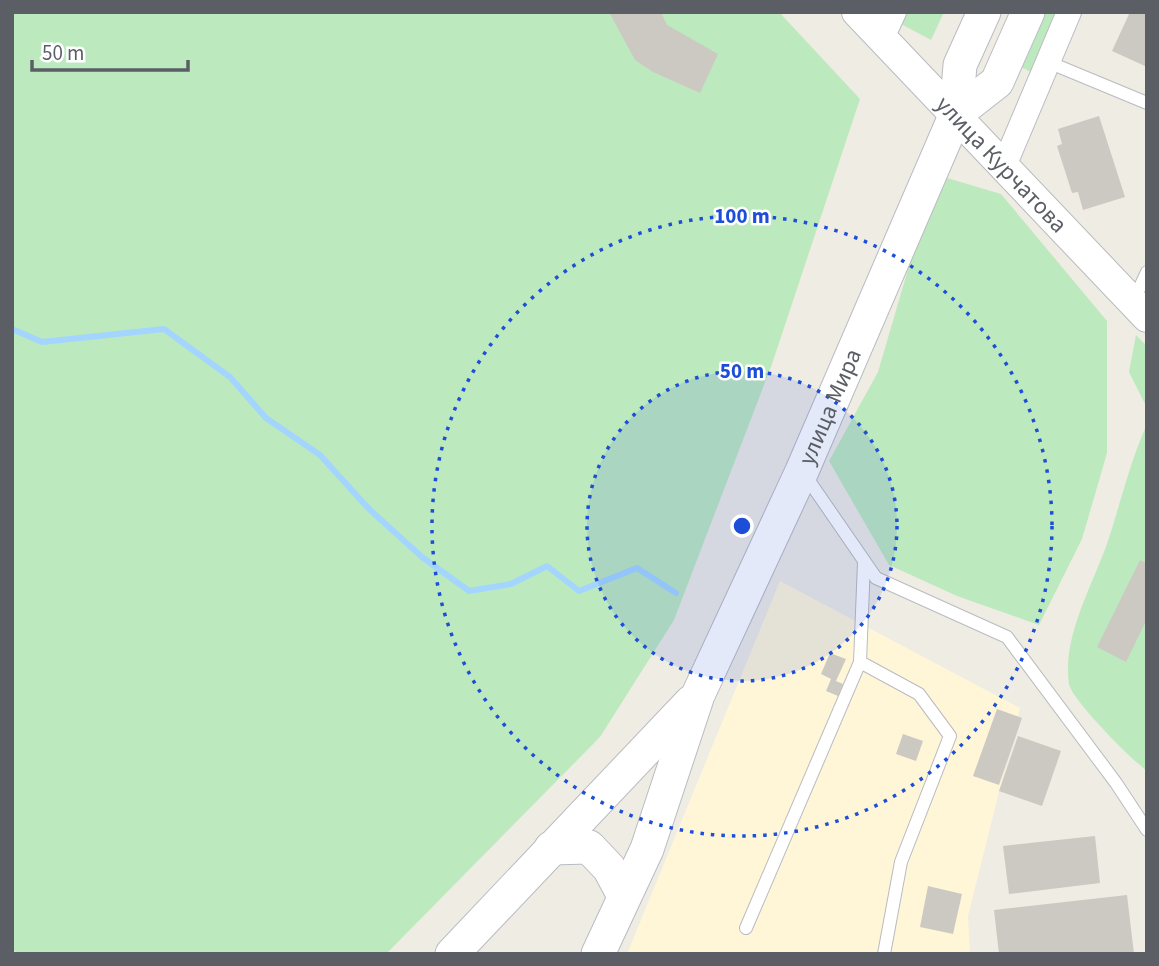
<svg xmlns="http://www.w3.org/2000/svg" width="1159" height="966" viewBox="0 0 1159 966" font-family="'Source Sans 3',sans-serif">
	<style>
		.commercial { fill: #fff6d8 }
		.green { fill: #bde9be }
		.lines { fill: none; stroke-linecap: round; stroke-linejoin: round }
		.stream { stroke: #a3d5ff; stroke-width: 6 }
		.building { fill: #ccc9c2 }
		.service-casing { stroke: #b8bbc0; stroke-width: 14 }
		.minor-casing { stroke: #b8bbc0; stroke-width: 26 }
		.tertiary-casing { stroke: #b8bbc0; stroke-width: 32 }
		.secondary-casing { stroke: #b8bcc2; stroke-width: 35 }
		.service { stroke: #fff; stroke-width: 12 }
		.minor { stroke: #fff; stroke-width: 24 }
		.tertiary { stroke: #fff; stroke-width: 30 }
		.secondary { stroke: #fff; stroke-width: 33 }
		.ring { fill: none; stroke: #1d4ed8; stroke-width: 3.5; stroke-dasharray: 3.5 7 }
		.labels { text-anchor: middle; stroke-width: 5; stroke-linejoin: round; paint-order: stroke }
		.street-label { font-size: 24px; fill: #5b5f65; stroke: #fff }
		.centre { fill: #1d4ed8; stroke: #fff; stroke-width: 3.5 }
		.ring-label { font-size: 21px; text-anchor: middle; font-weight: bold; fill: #1d4ed8; stroke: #fff; stroke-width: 5; stroke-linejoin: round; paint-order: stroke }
	</style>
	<rect width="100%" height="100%" fill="#efece3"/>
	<!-- commercial -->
	<path class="commercial" d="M 780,581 L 1020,708 L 968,916 L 970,954 L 627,954 Z"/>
	<!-- green -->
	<g class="green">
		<path d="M 12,12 L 779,12 L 860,99 L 772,364 L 674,620 L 600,737 L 386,954 L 20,954 L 12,950 Z"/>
		<path d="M 906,12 L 944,12 L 931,40 L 901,24 Z"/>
		<path d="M 1042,12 L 1071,12 L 1043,78 L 1019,66 Z"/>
		<path d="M 947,178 L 1001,194 L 1107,321 L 1107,453 L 1082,539 L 1039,625 L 957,596 L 889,565 L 829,461 L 878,372 L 928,201 Z"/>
		<path d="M 1136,335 L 1147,346 L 1147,408 L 1129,372 Z"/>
		<path d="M 1147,424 L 1147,771 C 1132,760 1072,700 1069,684 C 1062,636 1093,585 1108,541 C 1121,501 1130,462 1147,424 Z"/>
	</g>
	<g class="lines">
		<!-- stream -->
		<path class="stream" d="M 12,329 L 42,342 L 164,329 L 230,377 L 266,418 L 320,455 L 369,509 L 422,557 L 469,591 L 511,584 L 547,566 L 579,591 L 637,568 L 676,593"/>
	</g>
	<!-- building -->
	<g class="building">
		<path d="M 609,12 L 661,12 L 667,25 L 718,54 L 700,93 L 653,72 L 635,60 Z"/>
		<path d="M 1130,12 L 1147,12 L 1147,67 L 1112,51 Z"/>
		<path d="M 1099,116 L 1125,197 L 1083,210 L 1078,192 L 1072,193 L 1057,146 L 1062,144 L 1058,129 Z"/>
		<path d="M 1140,560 L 1147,563 L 1147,619 L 1126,662 L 1097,647 Z"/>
		<path d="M 830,653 L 846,659 L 836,681 L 843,684 L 838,696 L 826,691 L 831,679 L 821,674 Z"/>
		<path d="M 997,709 L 1022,718 L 999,785 L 973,776 Z"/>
		<path d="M 903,734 L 923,741 L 916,761 L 896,754 Z"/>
		<path d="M 1018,736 L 1061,751 L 1042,806 L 999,791 Z"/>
		<path d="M 1095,836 L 1100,883 L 1009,894 L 1003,846 Z"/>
		<path d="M 928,886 L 962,894 L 953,934 L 920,927 Z"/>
		<path d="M 1127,895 L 1134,954 L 999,954 L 994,910 Z"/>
	</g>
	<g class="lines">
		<defs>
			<g id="service">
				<path d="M 1048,62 L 1147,103"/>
				<path d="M 1133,302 L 1147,272"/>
				<path d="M 805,475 L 876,578 L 1007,637 L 1116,783 L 1147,830"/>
				<path d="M 864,562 L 860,662 L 919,694 L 950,736 L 901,862 L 884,954"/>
				<path d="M 746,928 L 860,662"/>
			</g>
			<g id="minor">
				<path d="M 882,38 L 894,12"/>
				<path d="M 1004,166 L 1069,12"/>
			</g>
			<g id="tertiary">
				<path id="s1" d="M 857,12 L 1147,317"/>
			</g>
			<g id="secondary">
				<path d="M 956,114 L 997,82 L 1028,12"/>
				<path d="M 551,848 L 589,847 L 609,868 L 624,896"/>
				<path d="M 452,954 L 691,702"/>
				<path id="s2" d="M 598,954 L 647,849 L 698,695 L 802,471 L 956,114 L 960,65 L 984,12"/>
			</g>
		</defs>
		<!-- service casing -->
		<use href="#service" class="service-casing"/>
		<!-- minor casing -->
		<use href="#minor" class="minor-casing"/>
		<!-- tertiary casing -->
		<use href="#tertiary" class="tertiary-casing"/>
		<!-- secondary casing -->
		<use href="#secondary" class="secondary-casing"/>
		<!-- service -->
		<use href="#service" class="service"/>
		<!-- minor -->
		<use href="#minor" class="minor"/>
		<!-- tertiary -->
		<use href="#tertiary" class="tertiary"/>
		<!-- secondary -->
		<use href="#secondary" class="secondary"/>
	</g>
	<!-- distance rings -->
	<circle cx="742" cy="526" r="155" fill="#1d4ed8" fill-opacity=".12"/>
	<g class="ring">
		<circle cx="742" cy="526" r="155"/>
		<circle cx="742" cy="526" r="310"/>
	</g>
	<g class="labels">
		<!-- street labels -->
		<g class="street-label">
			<text dy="8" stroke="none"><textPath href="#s1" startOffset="210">улица Курчатова</textPath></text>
			<text dy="8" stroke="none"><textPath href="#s2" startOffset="595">улица Мира</textPath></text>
		</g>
	</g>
	<circle cx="742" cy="526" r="10" class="centre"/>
	<g class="ring-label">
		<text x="742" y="223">100 m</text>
		<text x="742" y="378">50 m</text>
	</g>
	<!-- border -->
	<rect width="1159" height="966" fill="none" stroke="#5b5f65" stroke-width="28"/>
	<!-- scale -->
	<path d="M32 60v10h156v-10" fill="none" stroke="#5b5f65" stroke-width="3.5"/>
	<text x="42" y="60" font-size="21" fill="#5b5f65" stroke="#ffffff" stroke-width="5" paint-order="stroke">50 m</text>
</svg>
